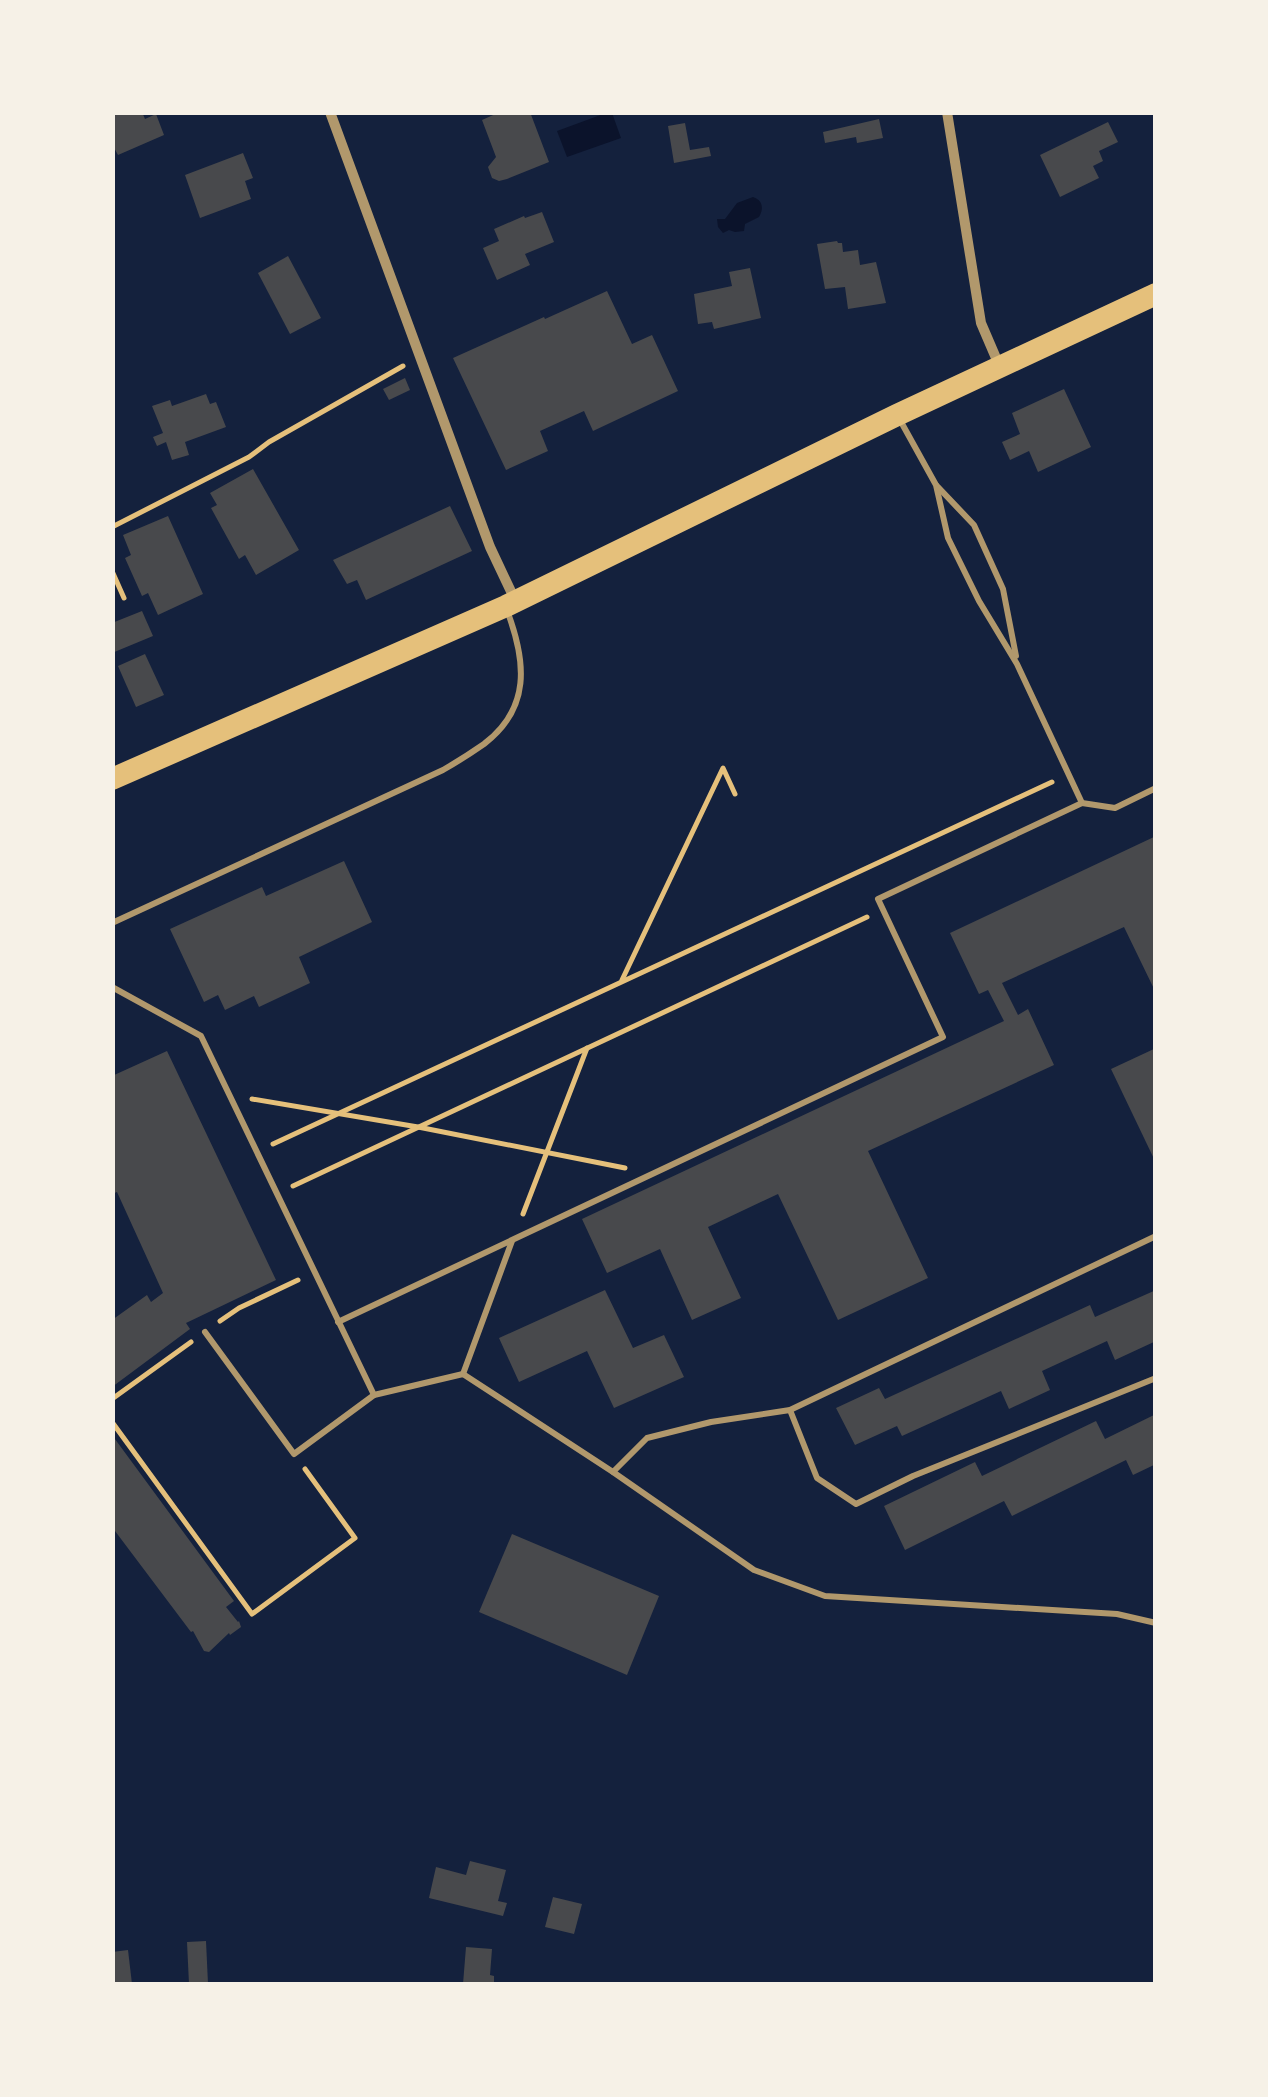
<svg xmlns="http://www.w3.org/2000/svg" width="1268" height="2097" viewBox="0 0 1268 2097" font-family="'Sofia Sans Condensed',sans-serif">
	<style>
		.water { fill: #0b132b }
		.building { fill: #48494c }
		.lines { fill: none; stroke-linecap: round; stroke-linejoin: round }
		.path { stroke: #e5c07b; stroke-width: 5 }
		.service { stroke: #b1986c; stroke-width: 6 }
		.minor { stroke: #b1986c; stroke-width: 10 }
		.primary { stroke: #e5c07b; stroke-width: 22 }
	</style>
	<rect width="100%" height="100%" fill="#14213d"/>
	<!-- water -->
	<g class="water">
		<path d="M 606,113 L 612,113 L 621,138 L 567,157 L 557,131 Z"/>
		<path d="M 753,197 C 763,200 764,209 759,217 L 745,224 L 744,231 L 735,232 L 729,230 L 723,233 L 718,227 L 717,219 L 725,219 L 737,203 Z"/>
	</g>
	<!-- building -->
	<g class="building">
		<path d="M 112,112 L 142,112 L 145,119 L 156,114 L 164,135 L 118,155 L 112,144 Z"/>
		<path d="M 500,112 L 530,112 L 549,162 L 507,179 L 499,181 L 492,178 L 488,167 L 496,157 L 482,120 Z"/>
		<path d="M 879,119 L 883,138 L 857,143 L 856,137 L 825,143 L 823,132 Z"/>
		<path d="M 1108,122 L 1118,142 L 1099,151 L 1103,161 L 1093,166 L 1099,178 L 1060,197 L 1040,155 Z"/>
		<path d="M 685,123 L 690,150 L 709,147 L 711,156 L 674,163 L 668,126 Z"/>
		<path d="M 243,153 L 253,178 L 245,181 L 251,199 L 200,218 L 185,175 Z"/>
		<path d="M 542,212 L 554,242 L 525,254 L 530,265 L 497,280 L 483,248 L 499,241 L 494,229 L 524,216 L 525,218 Z"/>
		<path d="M 837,241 L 838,243 L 842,243 L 843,252 L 858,250 L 860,265 L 876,262 L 886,303 L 848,309 L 845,287 L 825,289 L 817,244 Z"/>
		<path d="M 288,256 L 321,318 L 290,334 L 258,273 Z"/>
		<path d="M 750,268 L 761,318 L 714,329 L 712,322 L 698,324 L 694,294 L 732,286 L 729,272 Z"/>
		<path d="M 607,291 L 632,344 L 652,335 L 678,391 L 593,431 L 584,411 L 540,431 L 548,451 L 506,470 L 453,358 L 544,317 L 545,319 Z"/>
		<path d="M 405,378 L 410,390 L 389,400 L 383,389 Z"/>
		<path d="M 1064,389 L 1091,447 L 1038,472 L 1029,451 L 1010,460 L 1002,442 L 1020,434 L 1012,413 Z"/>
		<path d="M 206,394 L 210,404 L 216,402 L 226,427 L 185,442 L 189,455 L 172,460 L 166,442 L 157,446 L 153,437 L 163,433 L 152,406 L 170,400 L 172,406 Z"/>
		<path d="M 253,469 L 299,550 L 256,575 L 245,555 L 239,559 L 211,508 L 217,505 L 210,493 Z"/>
		<path d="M 450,506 L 472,551 L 366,600 L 357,580 L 347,584 L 333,560 Z"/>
		<path d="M 168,516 L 203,594 L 158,615 L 148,593 L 142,596 L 125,558 L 131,555 L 123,535 Z"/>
		<path d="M 142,611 L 153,636 L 112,653 L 112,623 Z"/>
		<path d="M 145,654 L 164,695 L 136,707 L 118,666 Z"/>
		<path d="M 1156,836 L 1156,993 L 1124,927 L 1002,983 L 1018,1015 L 1028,1009 L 1054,1065 L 868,1151 L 928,1278 L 838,1320 L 778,1194 L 708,1227 L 741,1298 L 692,1320 L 660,1249 L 607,1273 L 582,1219 L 1004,1021 L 988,990 L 979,994 L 950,933 Z"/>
		<path d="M 344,861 L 372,922 L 299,957 L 310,983 L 259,1007 L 254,996 L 225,1010 L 218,995 L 204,1002 L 170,929 L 262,887 L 266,896 Z"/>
		<path d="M 1156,1048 L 1156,1163 L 1111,1069 Z"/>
		<path d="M 167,1051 L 276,1280 L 186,1323 L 190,1329 L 112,1387 L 112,1320 L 147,1295 L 151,1302 L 163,1293 L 117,1192 L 112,1194 L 112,1076 Z"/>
		<path d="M 605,1290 L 633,1348 L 664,1335 L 684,1377 L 614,1408 L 587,1351 L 519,1382 L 499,1338 Z"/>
		<path d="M 1156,1290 L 1156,1341 L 1115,1360 L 1107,1341 L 1042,1371 L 1050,1390 L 1009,1409 L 1001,1391 L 902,1436 L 897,1426 L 855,1445 L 836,1408 L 879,1388 L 885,1399 L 1090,1305 L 1095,1317 Z"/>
		<path d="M 1156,1414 L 1156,1464 L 1133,1475 L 1126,1460 L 1012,1516 L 1004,1501 L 905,1550 L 884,1506 L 975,1462 L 982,1476 L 1096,1421 L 1105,1439 Z"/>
		<path d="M 112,1435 L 234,1601 L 226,1607 L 238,1622 L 239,1621 L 241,1627 L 230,1635 L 229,1633 L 209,1652 L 204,1651 L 193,1631 L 191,1632 L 112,1527 Z"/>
		<path d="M 512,1534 L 659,1596 L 627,1675 L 479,1612 Z"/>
		<path d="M 470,1861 L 506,1870 L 498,1901 L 507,1903 L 503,1916 L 429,1898 L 436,1867 L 466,1875 Z"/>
		<path d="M 553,1897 L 582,1904 L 574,1934 L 545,1927 Z"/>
		<path d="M 206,1941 L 208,1984 L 189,1984 L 187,1942 Z"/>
		<path d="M 466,1947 L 492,1949 L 490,1975 L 494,1976 L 494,1984 L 463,1984 Z"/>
		<path d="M 128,1950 L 132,1984 L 112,1984 L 112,1952 Z"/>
	</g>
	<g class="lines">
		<!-- path -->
		<g class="path">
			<path d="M 112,527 L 249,457 L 269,442 L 403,366"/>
			<path d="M 112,571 L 124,598"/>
			<path d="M 622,980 L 723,768 L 735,794"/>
			<path d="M 252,1099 L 418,1127 L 625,1168"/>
			<path d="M 273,1144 L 1052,782"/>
			<path d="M 293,1186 L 867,917"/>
			<path d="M 523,1214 L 587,1048"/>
			<path d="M 220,1321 L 239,1308 L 298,1280"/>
			<path d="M 112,1399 L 191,1342"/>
			<path d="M 112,1422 L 252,1614 L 355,1538 L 305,1469"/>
		</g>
		<!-- service -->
		<g class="service">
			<path d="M 900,420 L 936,485 L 948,538 L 979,601 L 1017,664 L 1082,803 L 1115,808 L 1156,788"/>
			<path d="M 937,486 L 974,525 L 1003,589 L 1016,656"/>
			<path d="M 112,923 L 443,770 C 457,762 471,753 484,744 C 531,708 526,662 508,613"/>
			<path d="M 112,987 L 201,1036 L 374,1395 L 463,1374 L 613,1472 L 754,1570 L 825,1596 L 1117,1614 L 1156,1623"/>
			<path d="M 338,1322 L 943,1037 L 878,899 L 1082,803"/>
			<path d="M 205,1332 L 294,1454 L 374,1395"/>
			<path d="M 463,1374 L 512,1241"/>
			<path d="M 790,1410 L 817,1478 L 856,1504 L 913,1476 L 1156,1378"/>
			<path d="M 613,1472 L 647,1438 L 711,1422 L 790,1410 L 1156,1236"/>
		</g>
		<!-- minor -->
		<g class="minor">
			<path d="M 330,112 L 490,547 L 515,600"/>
			<path d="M 947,112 L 981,323 L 999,365"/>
		</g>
		<!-- primary -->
		<path class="primary" d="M 112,779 L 506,606 L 897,415 L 1156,294"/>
	</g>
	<!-- border -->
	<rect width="1268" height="2097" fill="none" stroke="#f6f1e7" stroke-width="230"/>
</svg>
